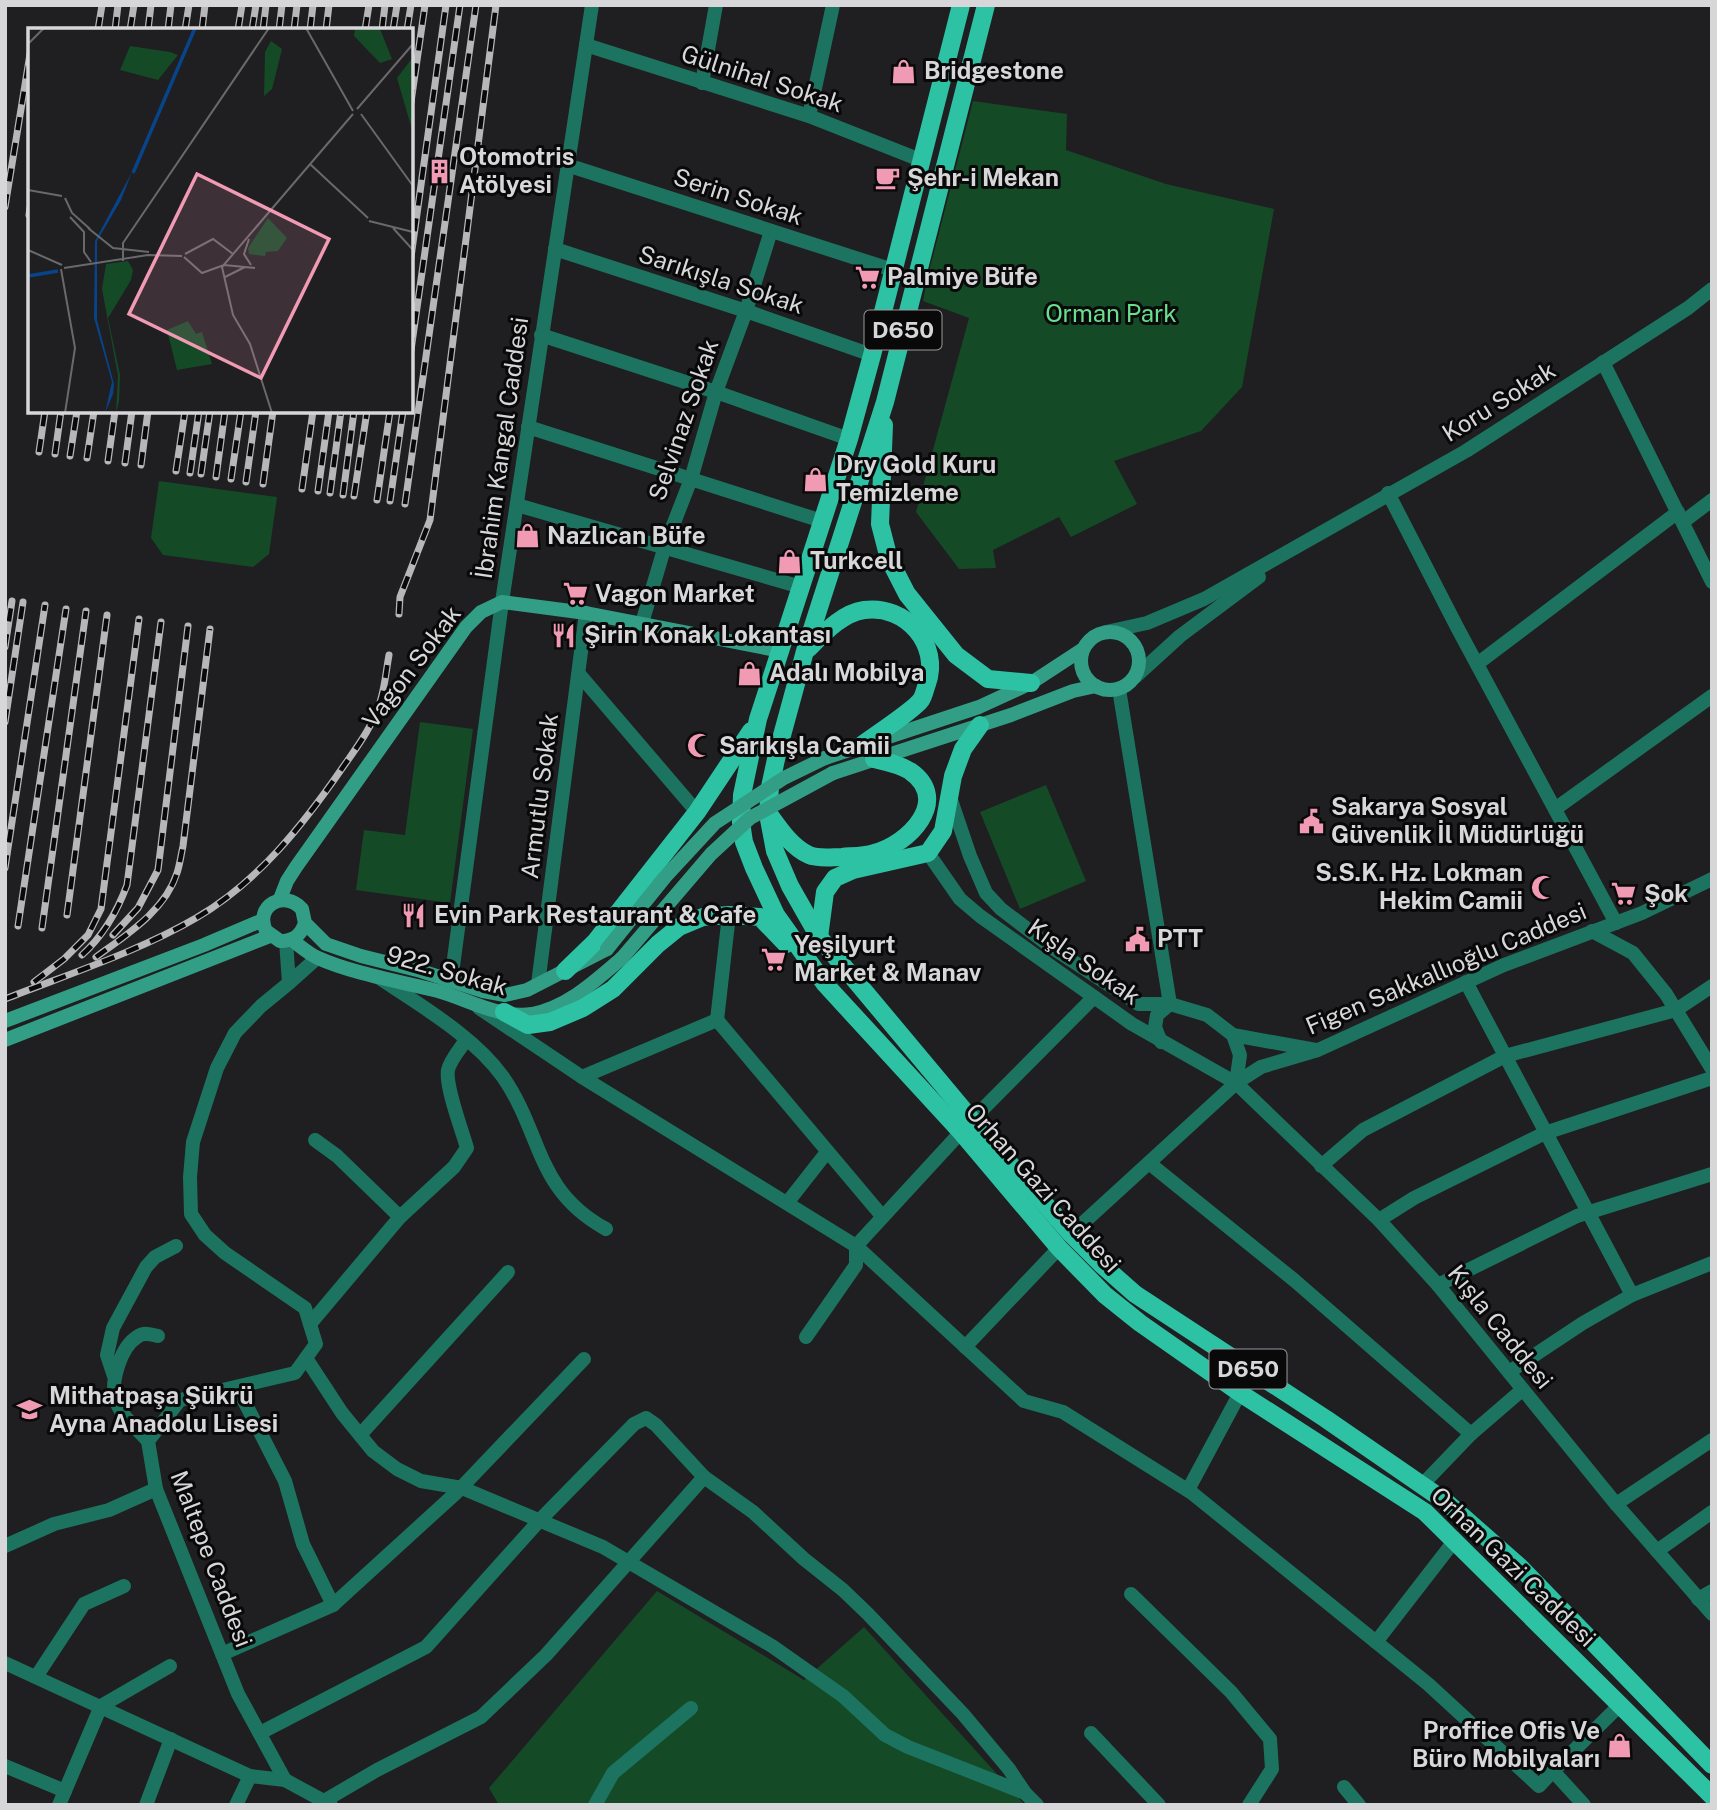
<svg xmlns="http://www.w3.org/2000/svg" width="1717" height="1810" viewBox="0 0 1717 1810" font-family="'Public Sans',sans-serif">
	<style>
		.green { fill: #154a27 }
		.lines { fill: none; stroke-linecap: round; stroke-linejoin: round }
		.minor { stroke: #1c7360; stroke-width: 14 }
		.tertiary { stroke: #1c7360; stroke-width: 14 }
		.secondary { stroke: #339e86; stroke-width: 14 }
		.primary { stroke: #2cc2a3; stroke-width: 18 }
		.rail-casing { stroke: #b7b7b9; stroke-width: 7 }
		.rail { stroke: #09090a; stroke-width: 4.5; stroke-dasharray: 13; stroke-linecap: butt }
		.secondary-bridge { stroke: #339e86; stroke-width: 14 }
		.labels { text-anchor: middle; stroke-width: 6; stroke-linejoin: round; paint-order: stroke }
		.shield { fill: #09090a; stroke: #99999b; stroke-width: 2 }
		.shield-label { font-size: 23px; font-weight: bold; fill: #d7d7d9 }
		.poi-label { font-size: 24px; font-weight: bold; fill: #d7d7d9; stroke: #09090a; text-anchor: start }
		.street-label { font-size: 24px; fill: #d7d7d9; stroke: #09090a }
		.park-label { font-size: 24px; fill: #68df8c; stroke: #09090a }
		.inset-river { fill: none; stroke: #074489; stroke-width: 3.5 }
		.inset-road { fill: none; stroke: #69686b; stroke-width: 2 }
		.view { fill: #f19ab3; fill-opacity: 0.15; stroke: #f19ab3; stroke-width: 3.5 }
		.inset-edge { fill: none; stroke: #d7d7d9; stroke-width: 3.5 }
	</style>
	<rect width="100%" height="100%" fill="#1f1e21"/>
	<!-- green -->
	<g class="green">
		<path d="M 973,101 L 1067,114 L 1066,150 L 1166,184 L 1274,209 L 1242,387 L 1201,431 L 1114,461 L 1137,504 L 1071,537 L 1059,517 L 993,550 L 996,568 L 959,569 L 916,512 L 969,318 L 923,301 L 927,279 Z"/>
		<path d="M 159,481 L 277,497 L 269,554 L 253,567 L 163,555 L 151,538 Z"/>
		<path d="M 420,722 L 473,729 L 450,903 L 356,890 L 364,830 L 405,835 Z"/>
		<path d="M 1046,785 L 1086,881 L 1020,909 L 980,812 Z"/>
		<path d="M 657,1591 L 804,1680 L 864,1627 L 1025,1805 L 499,1805 L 489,1788 Z"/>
	</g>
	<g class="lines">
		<!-- minor -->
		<g class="minor">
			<path d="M 586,45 L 809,116 L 923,161"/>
			<path d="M 702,83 L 716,5"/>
			<path d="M 809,116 L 833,5"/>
			<path d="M 567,165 L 896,271"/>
			<path d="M 555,249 L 746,311 L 872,355"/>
			<path d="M 541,335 L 716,392 L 849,439"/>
			<path d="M 1603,362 L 1712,582"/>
			<path d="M 528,427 L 822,521"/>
			<path d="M 1388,493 L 1458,629 L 1616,923"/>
			<path d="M 517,505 L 801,587"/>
			<path d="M 1683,522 L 1712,500"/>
			<path d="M 642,623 L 665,546 L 691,479 L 716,392 L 746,311 L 771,231"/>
			<path d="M 1106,632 L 1147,623 L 1204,599 L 1466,451 L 1688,308 L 1712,289"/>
			<path d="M 1477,664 L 1678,512"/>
			<path d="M 579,674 L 697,812"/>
			<path d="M 1135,677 L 1180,636 L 1259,577"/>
			<path d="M 1119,689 L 1170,1004"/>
			<path d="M 950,797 L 970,856 L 986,893 L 1001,909 L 1051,947 L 1138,1004 L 1170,1004 L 1207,1015 L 1233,1035 L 1316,1050"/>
			<path d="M 1555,809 L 1712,696"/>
			<path d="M 928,853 L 960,899 L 980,916 L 1132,1024 L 1236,1083 L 1379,1220 L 1438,1285 L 1616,1504 L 1712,1614"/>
			<path d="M 1592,931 L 1633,953 L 1666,994 L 1712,1069"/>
			<path d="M 378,977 C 419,1005 474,1036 503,1077 C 543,1135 535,1190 606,1229"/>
			<path d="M 451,981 L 502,602 L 592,5"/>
			<path d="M 1466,982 L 1632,1295"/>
			<path d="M 538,984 L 586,613"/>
			<path d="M 479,1008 L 582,1077 L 856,1246 L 1024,1401 L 1063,1412 L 1192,1493 L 1428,1684 L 1539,1786 L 1553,1771 L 1584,1805"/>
			<path d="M 717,1020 L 882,1216"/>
			<path d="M 1233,1035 L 1240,1055 L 1236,1083"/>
			<path d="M 1161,1042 L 1155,1027 L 1157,1015 L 1170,1004"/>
			<path d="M 582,1077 L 717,1020 L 729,915"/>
			<path d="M 972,1120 L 1094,997"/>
			<path d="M 315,1140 L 337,1156 L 400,1217"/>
			<path d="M 1149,1163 L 1294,1280 L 1471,1434"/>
			<path d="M 1321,1166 L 1363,1130 L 1505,1056 L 1676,1010 L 1712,986"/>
			<path d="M 787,1203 L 827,1152"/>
			<path d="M 1379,1220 L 1414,1198 L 1545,1133 L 1712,1078"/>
			<path d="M 1071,1234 L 1236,1083 L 1261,1067 L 1318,1050 L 1504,965 L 1642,913 L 1712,879"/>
			<path d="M 1438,1285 L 1577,1216 L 1712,1174"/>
			<path d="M 310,1324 L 400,1217 L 454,1167 L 467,1148 C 462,1130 445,1086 448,1070 C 450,1060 460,1049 466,1040"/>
			<path d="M 806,1337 L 856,1265 L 856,1246 L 961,1132"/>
			<path d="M 965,1347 L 1059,1248"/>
			<path d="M 306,1358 L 342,1413 L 373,1451 L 397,1469 L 421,1481 L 462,1488 L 603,1547 L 772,1646 L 843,1696 L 885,1735 L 908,1747 L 1025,1793"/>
			<path d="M 1509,1372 L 1583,1323 L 1632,1295 L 1712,1263"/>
			<path d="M 114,1376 L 107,1355 L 113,1328 L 146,1267 L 155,1257 L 176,1246"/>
			<path d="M 237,1387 L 285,1481 L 303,1544 L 333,1605"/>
			<path d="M 360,1435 L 508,1272"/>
			<path d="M 148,1441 C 137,1428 118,1414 115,1397 C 111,1380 121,1347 137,1337 C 143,1332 151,1334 158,1336"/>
			<path d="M 1422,1485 L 1471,1434 L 1522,1390"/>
			<path d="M 1188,1490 L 1240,1393"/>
			<path d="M 1616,1504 L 1712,1440"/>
			<path d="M 5,1546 L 54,1524 L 109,1510 L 156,1489"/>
			<path d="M 1657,1551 L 1712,1512"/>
			<path d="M 1131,1594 L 1231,1692 L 1270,1739 L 1272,1769 L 1249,1805"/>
			<path d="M 1698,1599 L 1712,1591"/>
			<path d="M 1376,1642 L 1455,1540"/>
			<path d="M 222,1654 L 333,1605 L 457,1492 L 584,1359"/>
			<path d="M 5,1663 L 250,1776 L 285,1780"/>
			<path d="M 36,1677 L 84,1604 L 124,1586"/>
			<path d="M 260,1733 L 426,1647 L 539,1521 L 634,1424 L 646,1418 L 656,1425 L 704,1477 L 753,1512 L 804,1559 L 843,1590 L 868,1614 L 963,1714 L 1009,1769 L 1025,1793 L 1037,1805"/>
			<path d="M 1091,1733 L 1159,1805"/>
			<path d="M 5,1766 L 65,1791"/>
			<path d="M 1553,1771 L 1620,1705"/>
			<path d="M 1344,1787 L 1359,1805"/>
			<path d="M 59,1805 L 101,1706 L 170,1666"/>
			<path d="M 146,1805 L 171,1739"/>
			<path d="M 236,1805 L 250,1776"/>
			<path d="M 323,1805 L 324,1801 L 377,1770 L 481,1717 L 546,1655 L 704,1477"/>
			<path d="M 595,1805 L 613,1773 L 691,1708"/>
		</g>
		<!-- tertiary -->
		<g class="tertiary">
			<path d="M 286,941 L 289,983 L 261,1006 L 235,1033 L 217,1068 L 193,1142 L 190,1177 L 191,1214 L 205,1235 L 225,1253 L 305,1308 L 316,1344 L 295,1373 L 180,1400 L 148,1441 L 156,1489 L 238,1694 L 285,1780 L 331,1805"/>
			<path d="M 289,983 L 317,958"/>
		</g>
		<!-- secondary -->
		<g class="secondary">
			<circle cx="1110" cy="661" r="29"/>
			<path d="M 825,758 L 979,707 L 1031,683 L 1083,649"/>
			<path d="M 833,773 L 1011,715 L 1073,691 L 1096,686"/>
			<path d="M 280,899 L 287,881 L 296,867 L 466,627 L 481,612 L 502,602 L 586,613 L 781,651"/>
			<path d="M 305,923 C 301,935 294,941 280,941 L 266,931 C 254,906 284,889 302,909 L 305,923 L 326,944 L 361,956 L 421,971 L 483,991 L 505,995 L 527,990 L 607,949"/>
			<path d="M 292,940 C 300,946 309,954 318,958 C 351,973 402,982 438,991 C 467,999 500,1019 532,1014 C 568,1007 595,981 622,958"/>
			<path d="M 5,1021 L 204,945 L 263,920"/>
			<path d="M 5,1040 L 270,936"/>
		</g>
		<!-- primary -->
		<g class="primary">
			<path d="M 961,5 L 872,355 L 849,439 L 758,719 L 742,795 L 741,822 L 744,842 L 754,868 L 776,915 L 825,984 L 961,1132 L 1059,1248 L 1105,1295 L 1140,1323 L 1240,1393 L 1425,1512 L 1712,1796"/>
			<path d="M 986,5 L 885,402 L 805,651 L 778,750 L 770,787 L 768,814 L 775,851 L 790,886 L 819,937 L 972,1120 L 1071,1234 L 1101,1264 L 1135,1294 L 1326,1419 L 1445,1501 L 1520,1567 L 1712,1765"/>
			<path d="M 884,425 L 880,524 L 889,559 L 907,594 L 956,655 L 988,679 L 1031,683"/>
			<path d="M 808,649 C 823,634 842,613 864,610 C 906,604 941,645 927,684 C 925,689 924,696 921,700 C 914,710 874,736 862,745"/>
			<path d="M 771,817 C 781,831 793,848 809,855 C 818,859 832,857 842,857 C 852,856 864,856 874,853 C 908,845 952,800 910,771 C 899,764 887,762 874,759"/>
			<path d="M 819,937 L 825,892 L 835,878 L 853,870 L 928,853 L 943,831 L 953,776 L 963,749 L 980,725"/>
			<path d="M 565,971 L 595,942 L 697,812 L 751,731"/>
			<path d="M 504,1012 L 528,1025 L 550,1022 L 583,1008 L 613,989 L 658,944 L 679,927 L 703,917 L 729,915 L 760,917 L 786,944"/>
		</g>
		<defs>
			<g id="rail">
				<path d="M 98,30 L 102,5"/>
				<path d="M 115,30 L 118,5"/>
				<path d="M 130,30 L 134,5"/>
				<path d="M 148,30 L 151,5"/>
				<path d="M 168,30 L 171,5"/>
				<path d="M 185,30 L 189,5"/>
				<path d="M 202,30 L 205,5"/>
				<path d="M 238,30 L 242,5"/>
				<path d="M 252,30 L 256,5"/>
				<path d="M 263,30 L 266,5"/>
				<path d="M 279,30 L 282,5"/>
				<path d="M 294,30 L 297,5"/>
				<path d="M 310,30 L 313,5"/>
				<path d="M 326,30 L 329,5"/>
				<path d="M 365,30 L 369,5"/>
				<path d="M 382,30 L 385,5"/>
				<path d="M 393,30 L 397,5"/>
				<path d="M 407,30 L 411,5"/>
				<path d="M 411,102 L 425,5"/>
				<path d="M 5,207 L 30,54"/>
				<path d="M 29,215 L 30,208"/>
				<path d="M 411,257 L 446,5"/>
				<path d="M 411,350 L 460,5"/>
				<path d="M 39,452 L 45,411"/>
				<path d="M 55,454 L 61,411"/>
				<path d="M 70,456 L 77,411"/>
				<path d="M 87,458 L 94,411"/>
				<path d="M 108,461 L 115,411"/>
				<path d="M 125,463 L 132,411"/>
				<path d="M 141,465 L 148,411"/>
				<path d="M 176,471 L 185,411"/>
				<path d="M 190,473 L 199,411"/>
				<path d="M 201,474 L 210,411"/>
				<path d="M 216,477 L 225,411"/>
				<path d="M 231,479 L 241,411"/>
				<path d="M 246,482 L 256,411"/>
				<path d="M 263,484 L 273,411"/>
				<path d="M 302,489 L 313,411"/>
				<path d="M 318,491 L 329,411"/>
				<path d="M 330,493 L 341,411"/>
				<path d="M 343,495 L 354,411"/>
				<path d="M 354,496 L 367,411"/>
				<path d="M 377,500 L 390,411"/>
				<path d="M 390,501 L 403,411"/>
				<path d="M 405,504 L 476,5"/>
				<path d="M 399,614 L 400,597 L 430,520 L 496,5"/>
				<path d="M 5,647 L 12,601"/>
				<path d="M 5,722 L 23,602"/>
				<path d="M 5,868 L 45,605"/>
				<path d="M 67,915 L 107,615"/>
				<path d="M 18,926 L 66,609"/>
				<path d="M 42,928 L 86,611"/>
				<path d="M 113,935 L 138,908 L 158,870 L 188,626"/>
				<path d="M 82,955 C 104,935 117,912 127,885 L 161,622"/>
				<path d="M 96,957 C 126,935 165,911 177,873 C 180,864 181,855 183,846 L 210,629"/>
				<path d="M 34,982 L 64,959 L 88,935 L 101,909 L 139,619"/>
				<path d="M 5,999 C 66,975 140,951 196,918 C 258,882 303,825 343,767 C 357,747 373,726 380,702 C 385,687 386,671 389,655"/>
			</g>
		</defs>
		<!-- rail casing -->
		<use href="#rail" class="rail-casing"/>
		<!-- rail -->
		<use href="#rail" class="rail"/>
		<!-- secondary-bridge -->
		<g class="secondary-bridge">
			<path d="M 607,949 L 665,877 L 715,823 L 784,778 L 825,758"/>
			<path d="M 622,958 L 711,854 L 750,818 L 833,773"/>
		</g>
	</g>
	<!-- icons -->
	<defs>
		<symbol id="shop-bare" viewBox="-9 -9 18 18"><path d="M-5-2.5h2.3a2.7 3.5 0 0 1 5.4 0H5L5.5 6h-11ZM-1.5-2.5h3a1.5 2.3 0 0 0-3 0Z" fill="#f19ab3" stroke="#09090a" stroke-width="2.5" paint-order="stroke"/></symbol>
		<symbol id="building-bare" viewBox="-9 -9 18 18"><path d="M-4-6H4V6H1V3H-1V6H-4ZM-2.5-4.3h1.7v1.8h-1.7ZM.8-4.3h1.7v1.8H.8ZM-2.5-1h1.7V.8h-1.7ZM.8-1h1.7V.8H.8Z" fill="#f19ab3" stroke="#09090a" stroke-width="2.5" paint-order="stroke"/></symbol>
		<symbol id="cafe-bare" viewBox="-9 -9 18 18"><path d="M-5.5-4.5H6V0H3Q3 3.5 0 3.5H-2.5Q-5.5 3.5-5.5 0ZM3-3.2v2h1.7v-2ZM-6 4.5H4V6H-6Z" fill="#f19ab3" stroke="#09090a" stroke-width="2.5" paint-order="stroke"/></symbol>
		<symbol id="supermarket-bare" viewBox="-9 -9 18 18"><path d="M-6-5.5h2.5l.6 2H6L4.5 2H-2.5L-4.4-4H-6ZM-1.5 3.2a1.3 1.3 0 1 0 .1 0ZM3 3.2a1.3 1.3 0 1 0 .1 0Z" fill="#f19ab3" stroke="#09090a" stroke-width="2.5" paint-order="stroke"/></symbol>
		<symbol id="restaurant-bare" viewBox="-9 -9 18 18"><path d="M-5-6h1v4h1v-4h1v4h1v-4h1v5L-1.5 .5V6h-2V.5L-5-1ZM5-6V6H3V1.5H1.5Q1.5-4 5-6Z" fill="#f19ab3" stroke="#09090a" stroke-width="2.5" paint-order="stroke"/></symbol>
		<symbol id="mosque-bare" viewBox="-9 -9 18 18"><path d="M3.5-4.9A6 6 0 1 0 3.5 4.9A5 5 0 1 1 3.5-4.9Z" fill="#f19ab3" stroke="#09090a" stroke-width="2.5" paint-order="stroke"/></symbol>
		<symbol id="civic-bare" viewBox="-9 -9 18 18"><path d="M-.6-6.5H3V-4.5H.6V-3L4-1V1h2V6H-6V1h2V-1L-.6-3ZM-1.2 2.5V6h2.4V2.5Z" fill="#f19ab3" stroke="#09090a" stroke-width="2.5" paint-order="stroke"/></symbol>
		<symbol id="school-bare" viewBox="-9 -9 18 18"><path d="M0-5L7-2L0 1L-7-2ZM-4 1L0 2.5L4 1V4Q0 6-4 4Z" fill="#f19ab3" stroke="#09090a" stroke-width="2.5" paint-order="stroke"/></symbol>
	</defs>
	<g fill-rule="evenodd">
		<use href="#shop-bare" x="886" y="54" width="35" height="35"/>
		<use href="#building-bare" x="422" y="154" width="35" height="35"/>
		<use href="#cafe-bare" x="870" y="160" width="35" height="35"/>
		<use href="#supermarket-bare" x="850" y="260" width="35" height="35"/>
		<use href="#shop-bare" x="798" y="462" width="35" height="35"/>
		<use href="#shop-bare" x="510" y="518" width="35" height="35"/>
		<use href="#shop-bare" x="772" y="544" width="35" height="35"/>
		<use href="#supermarket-bare" x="558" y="576" width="35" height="35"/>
		<use href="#restaurant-bare" x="546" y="618" width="35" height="35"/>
		<use href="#shop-bare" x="732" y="656" width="35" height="35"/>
		<use href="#mosque-bare" x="682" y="728" width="35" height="35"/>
		<use href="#civic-bare" x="1294" y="804" width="35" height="35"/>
		<use href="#mosque-bare" x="1526" y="870" width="35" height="35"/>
		<use href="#supermarket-bare" x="1606" y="876" width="35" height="35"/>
		<use href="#restaurant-bare" x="396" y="898" width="35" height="35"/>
		<use href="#civic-bare" x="1120" y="922" width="35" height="35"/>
		<use href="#supermarket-bare" x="756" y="942" width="35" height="35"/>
		<use href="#school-bare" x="12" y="1392" width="35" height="35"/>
		<use href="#shop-bare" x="1602" y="1728" width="35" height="35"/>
	</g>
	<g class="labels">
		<!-- shield labels -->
		<g class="shield">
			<rect x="864.5" y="310.5" width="77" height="39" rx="5"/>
			<rect x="1209.5" y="1349.5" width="77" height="39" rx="5"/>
		</g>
		<g class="shield-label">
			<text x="903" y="338">D650</text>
			<text x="1248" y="1377">D650</text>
		</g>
		<!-- poi labels -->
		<g class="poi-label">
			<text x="924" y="79">Bridgestone</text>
			<text x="459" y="165">Otomotris<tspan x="459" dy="28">Atölyesi</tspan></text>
			<text x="907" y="186">Şehr-i Mekan</text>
			<text x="887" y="285">Palmiye Büfe</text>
			<text x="836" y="473">Dry Gold Kuru<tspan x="836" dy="28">Temizleme</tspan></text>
			<text x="547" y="544">Nazlıcan Büfe</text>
			<text x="810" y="569">Turkcell</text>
			<text x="595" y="602">Vagon Market</text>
			<text x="584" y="643">Şirin Konak Lokantası</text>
			<text x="769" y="681">Adalı Mobilya</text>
			<text x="719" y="754">Sarıkışla Camii</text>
			<text x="1331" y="815">Sakarya Sosyal<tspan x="1331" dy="28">Güvenlik İl Müdürlüğü</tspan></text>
			<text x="1523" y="881" text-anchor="end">S.S.K. Hz. Lokman<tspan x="1523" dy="28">Hekim Camii</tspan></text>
			<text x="1644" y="902">Şok</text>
			<text x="434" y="923">Evin Park Restaurant &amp; Cafe</text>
			<text x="1157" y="947">PTT</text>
			<text x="794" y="953">Yeşilyurt<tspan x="794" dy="28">Market &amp; Manav</tspan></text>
			<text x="49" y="1404">Mithatpaşa Şükrü<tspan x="49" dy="28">Ayna Anadolu Lisesi</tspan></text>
			<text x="1600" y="1739" text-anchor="end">Proffice Ofis Ve<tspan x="1600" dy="28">Büro Mobilyaları</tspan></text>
		</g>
		<!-- street labels -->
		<g class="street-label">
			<text transform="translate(762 79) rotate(18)" y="8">Gülnihal Sokak</text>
			<text transform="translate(738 197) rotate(18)" y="8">Serin Sokak</text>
			<text transform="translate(721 280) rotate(18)" y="8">Sarıkışla Sokak</text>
			<text transform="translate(1499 402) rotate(-32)" y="8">Koru Sokak</text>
			<text transform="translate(684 420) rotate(-71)" y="8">Selvinaz Sokak</text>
			<text transform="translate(502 448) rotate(-82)" y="8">İbrahim Kangal Caddesi</text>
			<text transform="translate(412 667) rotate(-53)" y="8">Vagon Sokak</text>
			<text transform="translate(540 796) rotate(-83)" y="8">Armutlu Sokak</text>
			<text transform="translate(1084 962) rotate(35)" y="8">Kışla Sokak</text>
			<text transform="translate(1446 969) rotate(-23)" y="8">Figen Sakkallıoğlu Caddesi</text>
			<text transform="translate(447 971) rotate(16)" y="8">922. Sokak</text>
			<text transform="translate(1043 1188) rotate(48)" y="8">Orhan Gazi Caddesi</text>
			<text transform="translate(1500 1327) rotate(51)" y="8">Kışla Caddesi</text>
			<text transform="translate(211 1559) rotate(69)" y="8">Maltepe Caddesi</text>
			<text transform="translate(1513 1567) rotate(44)" y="8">Orhan Gazi Caddesi</text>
		</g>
		<!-- park labels -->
		<g class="park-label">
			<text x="1111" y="322">Orman Park</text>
		</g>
	</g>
	<!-- overview -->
	<g transform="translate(28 28)">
		<rect width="385" height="385" fill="#1f1e21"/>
		<path d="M 327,0 L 352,1 L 364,31 L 352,35 L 326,8 ZM 243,13 L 254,21 L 244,61 L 236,68 L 237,24 ZM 102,18 L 142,24 L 150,27 L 130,52 L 92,42 ZM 385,29 L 385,105 L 369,50 ZM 240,190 L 259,210 L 250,223 L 238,224 L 237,228 L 221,226 L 220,220 ZM 100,233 L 105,242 L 103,252 L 80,290 L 92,347 L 91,373 L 88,385 L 90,348 L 74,261 L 78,236 ZM 160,293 L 168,306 L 174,304 L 184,336 L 149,342 L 139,302 Z" fill="#154a27"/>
		<path d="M 104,144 L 93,172 L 69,213 L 69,292 L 86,356 L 85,366 L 77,385 L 84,354 L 66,290 L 67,213 Z" fill="#074489"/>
		<path class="inset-river" d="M 105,145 L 167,0M 0,248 L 30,243"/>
		<path class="inset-road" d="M 278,0 L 325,83M 0,16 L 16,0M 329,81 L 385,16M 333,86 L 385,158M 282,136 L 340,190M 0,162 L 34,168M 37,170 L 44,185 L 62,201M 42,189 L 56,204 L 56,224 L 63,234M 341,193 L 385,204M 60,200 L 85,220 L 121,224M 365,200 L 385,222M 221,211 L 216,226 L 223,237M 0,222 L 34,237M 157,226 L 185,211 L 205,226M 156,229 L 174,245 L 196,237 L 227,240M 95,233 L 95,215 L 241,0M 36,240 L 120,227 L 154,228M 33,241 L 47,320 L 37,385M 197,249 L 217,239M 244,385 L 222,316 L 205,287 L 194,239 L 325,86"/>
		<path class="view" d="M 169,146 L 301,211 L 233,350 L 101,286 Z"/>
		<rect width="385" height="385" class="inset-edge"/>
	</g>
	<!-- border -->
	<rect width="1717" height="1810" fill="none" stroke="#d7d7d9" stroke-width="14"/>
</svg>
